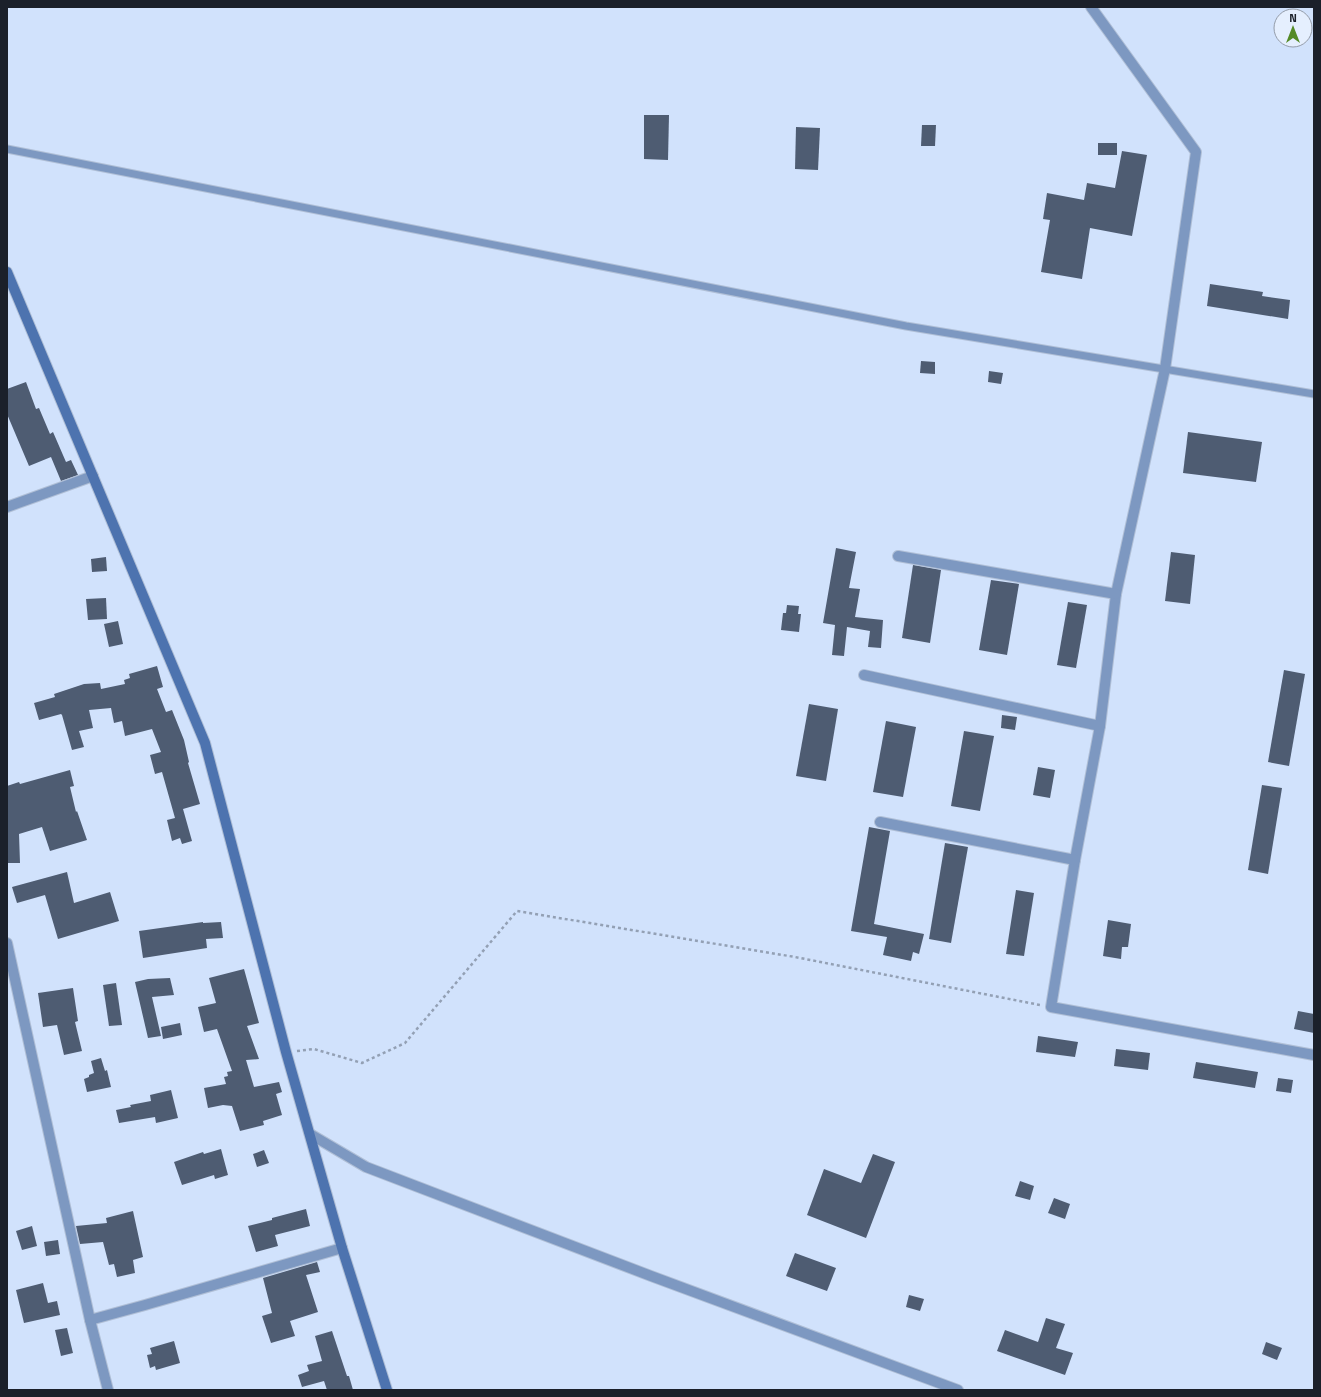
<svg xmlns="http://www.w3.org/2000/svg" width="1321" height="1397" viewBox="0 0 1321 1397" font-family="'Titillium Web',sans-serif">
	<style>
		.building { fill: #4e5c72 }
		.lines { fill: none; stroke-linecap: round; stroke-linejoin: round }
		.lane-casing { stroke: #b0bfd6; stroke-width: 9 }
		.street-casing { stroke: #b0bfd6; stroke-width: 12 }
		.secondary-casing { stroke: #b0bfd6; stroke-width: 12 }
		.path { stroke: #93a0b4; stroke-width: 2.5; stroke-dasharray: 3 3; stroke-linecap: butt }
		.lane { stroke: #7d98c1; stroke-width: 7 }
		.street { stroke: #7d98c1; stroke-width: 10 }
		.secondary { stroke: #4d73af; stroke-width: 10 }
	</style>
	<rect width="100%" height="100%" fill="#d1e2fc"/>
	<!-- building -->
	<g class="building">
		<path d="M 644,115 L 669,115 L 668,160 L 644,159 Z"/>
		<path d="M 922,125 L 936,125 L 935,146 L 921,146 Z"/>
		<path d="M 796,127 L 820,128 L 818,170 L 795,169 Z"/>
		<rect x="1098" y="143" width="19" height="12"/>
		<path d="M 1122,151 L 1147,155 L 1132,236 L 1090,228 L 1082,279 L 1041,272 L 1050,220 L 1043,219 L 1047,193 L 1084,200 L 1087,183 L 1115,188 Z"/>
		<path d="M 1210,284 L 1263,292 L 1262,296 L 1290,300 L 1288,319 L 1207,306 Z"/>
		<path d="M 921,361 L 935,362 L 935,374 L 920,373 Z"/>
		<path d="M 989,371 L 1003,373 L 1001,384 L 988,382 Z"/>
		<path d="M 26,382 L 36,409 L 39,408 L 50,434 L 53,432 L 66,462 L 71,460 L 78,475 L 61,481 L 51,457 L 29,466 L 7,414 L 7,389 Z"/>
		<path d="M 1188,432 L 1262,442 L 1256,482 L 1183,473 Z"/>
		<path d="M 836,548 L 856,552 L 849,588 L 860,589 L 855,617 L 883,620 L 881,648 L 868,647 L 870,631 L 847,627 L 844,656 L 832,655 L 835,625 L 823,623 Z"/>
		<path d="M 1171,552 L 1195,555 L 1190,604 L 1165,601 Z"/>
		<path d="M 106,557 L 107,571 L 92,572 L 91,559 Z"/>
		<path d="M 913,565 L 941,570 L 930,643 L 902,638 Z"/>
		<path d="M 991,580 L 1019,584 L 1007,655 L 979,650 Z"/>
		<path d="M 106,598 L 107,619 L 88,620 L 86,599 Z"/>
		<path d="M 1068,602 L 1087,605 L 1076,668 L 1057,665 Z"/>
		<path d="M 787,605 L 799,606 L 798,614 L 801,614 L 799,632 L 781,630 L 783,613 L 786,613 Z"/>
		<path d="M 118,621 L 123,644 L 109,647 L 104,624 Z"/>
		<path d="M 157,666 L 163,687 L 157,689 L 166,712 L 172,710 L 184,740 L 189,762 L 188,763 L 200,804 L 183,809 L 192,841 L 182,844 L 180,838 L 172,841 L 167,820 L 175,818 L 162,772 L 155,774 L 150,755 L 161,752 L 152,729 L 125,736 L 122,721 L 114,723 L 111,708 L 89,710 L 93,728 L 79,731 L 84,747 L 72,750 L 62,715 L 61,714 L 39,720 L 34,703 L 55,697 L 54,694 L 84,684 L 100,683 L 101,689 L 125,684 L 124,680 L 130,678 L 129,674 Z"/>
		<path d="M 1284,670 L 1305,674 L 1289,766 L 1268,762 Z"/>
		<path d="M 809,704 L 838,709 L 826,781 L 796,776 Z"/>
		<path d="M 1002,715 L 1017,717 L 1015,730 L 1001,728 Z"/>
		<path d="M 886,721 L 916,727 L 903,797 L 873,792 Z"/>
		<path d="M 964,731 L 994,736 L 980,811 L 951,806 Z"/>
		<path d="M 1038,767 L 1055,770 L 1050,798 L 1033,795 Z"/>
		<path d="M 70,770 L 74,786 L 70,787 L 76,812 L 77,811 L 87,840 L 50,851 L 42,827 L 19,834 L 20,863 L 7,863 L 7,786 L 19,782 L 20,784 Z"/>
		<path d="M 1262,785 L 1282,788 L 1268,874 L 1248,870 Z"/>
		<path d="M 869,827 L 890,831 L 874,924 L 924,934 L 919,954 L 913,952 L 911,961 L 883,955 L 887,937 L 851,931 Z"/>
		<path d="M 945,843 L 968,847 L 951,943 L 929,939 Z"/>
		<path d="M 67,872 L 74,903 L 110,892 L 119,921 L 58,939 L 45,895 L 17,903 L 12,887 Z"/>
		<path d="M 1016,890 L 1034,893 L 1024,956 L 1006,954 Z"/>
		<path d="M 1108,920 L 1131,924 L 1128,947 L 1122,947 L 1121,959 L 1103,956 Z"/>
		<path d="M 203,922 L 203,923 L 221,922 L 223,938 L 206,939 L 207,948 L 143,958 L 139,931 Z"/>
		<path d="M 244,969 L 259,1023 L 247,1026 L 259,1059 L 246,1060 L 254,1087 L 279,1082 L 282,1092 L 276,1094 L 282,1115 L 263,1121 L 264,1125 L 240,1131 L 232,1106 L 223,1105 L 208,1108 L 204,1088 L 226,1084 L 224,1077 L 228,1076 L 227,1072 L 232,1071 L 217,1029 L 204,1032 L 198,1007 L 216,1003 L 209,978 Z"/>
		<path d="M 170,978 L 174,995 L 152,997 L 161,1036 L 148,1038 L 135,982 L 148,979 Z"/>
		<path d="M 116,983 L 122,1025 L 109,1026 L 103,985 Z"/>
		<path d="M 73,988 L 78,1021 L 75,1022 L 82,1051 L 64,1055 L 57,1025 L 43,1027 L 38,993 Z"/>
		<path d="M 1298,1011 L 1314,1014 L 1314,1033 L 1294,1029 Z"/>
		<path d="M 180,1023 L 182,1035 L 163,1039 L 161,1027 Z"/>
		<path d="M 1038,1036 L 1078,1042 L 1075,1057 L 1036,1052 Z"/>
		<path d="M 1116,1049 L 1150,1053 L 1148,1070 L 1114,1066 Z"/>
		<path d="M 101,1058 L 105,1071 L 107,1070 L 111,1087 L 87,1092 L 84,1079 L 89,1077 L 89,1075 L 94,1073 L 91,1061 Z"/>
		<path d="M 1196,1062 L 1258,1072 L 1255,1088 L 1193,1078 Z"/>
		<path d="M 1278,1078 L 1293,1080 L 1291,1093 L 1276,1091 Z"/>
		<path d="M 171,1090 L 178,1118 L 156,1123 L 155,1117 L 119,1123 L 116,1110 L 131,1107 L 130,1105 L 151,1101 L 150,1095 Z"/>
		<path d="M 221,1149 L 228,1175 L 215,1179 L 214,1175 L 182,1185 L 174,1162 L 203,1152 L 204,1154 Z"/>
		<path d="M 264,1150 L 269,1163 L 257,1167 L 253,1154 Z"/>
		<path d="M 873,1154 L 895,1162 L 866,1238 L 807,1215 L 824,1169 L 861,1183 Z"/>
		<path d="M 1020,1181 L 1034,1186 L 1030,1200 L 1015,1196 Z"/>
		<path d="M 1054,1198 L 1070,1204 L 1065,1219 L 1048,1213 Z"/>
		<path d="M 306,1209 L 310,1226 L 275,1235 L 278,1246 L 256,1252 L 248,1226 L 272,1220 L 272,1218 Z"/>
		<path d="M 133,1211 L 143,1257 L 133,1260 L 135,1273 L 117,1277 L 114,1264 L 109,1265 L 103,1242 L 80,1244 L 76,1226 L 107,1223 L 106,1218 Z"/>
		<path d="M 32,1226 L 37,1246 L 22,1250 L 16,1231 Z"/>
		<path d="M 58,1240 L 60,1254 L 46,1256 L 44,1242 Z"/>
		<path d="M 795,1253 L 836,1268 L 827,1291 L 786,1276 Z"/>
		<path d="M 317,1262 L 320,1272 L 306,1275 L 318,1312 L 290,1321 L 295,1336 L 271,1343 L 262,1316 L 272,1313 L 263,1278 Z"/>
		<path d="M 43,1283 L 48,1303 L 57,1301 L 60,1315 L 24,1323 L 16,1290 Z"/>
		<path d="M 909,1295 L 924,1299 L 920,1311 L 906,1307 Z"/>
		<path d="M 1046,1318 L 1065,1324 L 1056,1348 L 1073,1353 L 1065,1375 L 997,1351 L 1005,1330 L 1038,1342 Z"/>
		<path d="M 67,1328 L 73,1353 L 61,1356 L 55,1330 Z"/>
		<path d="M 332,1331 L 347,1376 L 349,1376 L 353,1390 L 327,1390 L 324,1381 L 302,1387 L 298,1375 L 309,1371 L 307,1365 L 322,1361 L 315,1336 Z"/>
		<path d="M 174,1341 L 180,1363 L 156,1370 L 155,1366 L 150,1368 L 147,1355 L 152,1354 L 150,1348 Z"/>
		<path d="M 1266,1342 L 1282,1348 L 1277,1360 L 1262,1354 Z"/>
	</g>
	<g class="lines">
		<defs>
			<path id="lane" d="M 7,149 L 906,326 L 1314,394"/>
			<g id="street">
				<path d="M 1091,7 L 1196,152 L 1165,369 L 1116,594 L 1100,726 L 1075,860 L 1051,1007 L 1314,1055"/>
				<path d="M 7,507 L 93,476"/>
				<path d="M 898,556 L 1116,594"/>
				<path d="M 864,675 L 1100,726"/>
				<path d="M 880,822 L 1075,860"/>
				<path d="M 7,943 L 90,1320 L 108,1390"/>
				<path d="M 310,1134 L 366,1167 L 651,1276 L 958,1390"/>
				<path d="M 90,1320 L 145,1305 L 342,1248"/>
			</g>
			<path id="secondary" d="M 7,272 L 205,743 L 286,1052 L 342,1248 L 387,1390"/>
		</defs>
		<!-- lane casing -->
		<use href="#lane" class="lane-casing"/>
		<!-- street casing -->
		<use href="#street" class="street-casing"/>
		<!-- secondary casing -->
		<use href="#secondary" class="secondary-casing"/>
		<!-- path -->
		<path class="path" d="M 297,1051 L 314,1049 L 362,1063 L 405,1043 L 517,911 L 795,957 L 1040,1005"/>
		<!-- lane -->
		<use href="#lane" class="lane"/>
		<!-- street -->
		<use href="#street" class="street"/>
		<!-- secondary -->
		<use href="#secondary" class="secondary"/>
	</g>
	<!-- border -->
	<rect width="1321" height="1397" fill="none" stroke="#1b202a" stroke-width="16"/>
	<!-- north arrow -->
	<g transform="translate(1293 28)"><circle r="19" fill="#e5effe" stroke="#949ca9"/>
	<path d="M0-3L7 15L0 10L-7 15Z" fill="#548b26"/>
	<text y="-6" font-size="11" font-weight="bold" text-anchor="middle" fill="#1b202a">N</text>
	</g>
</svg>
